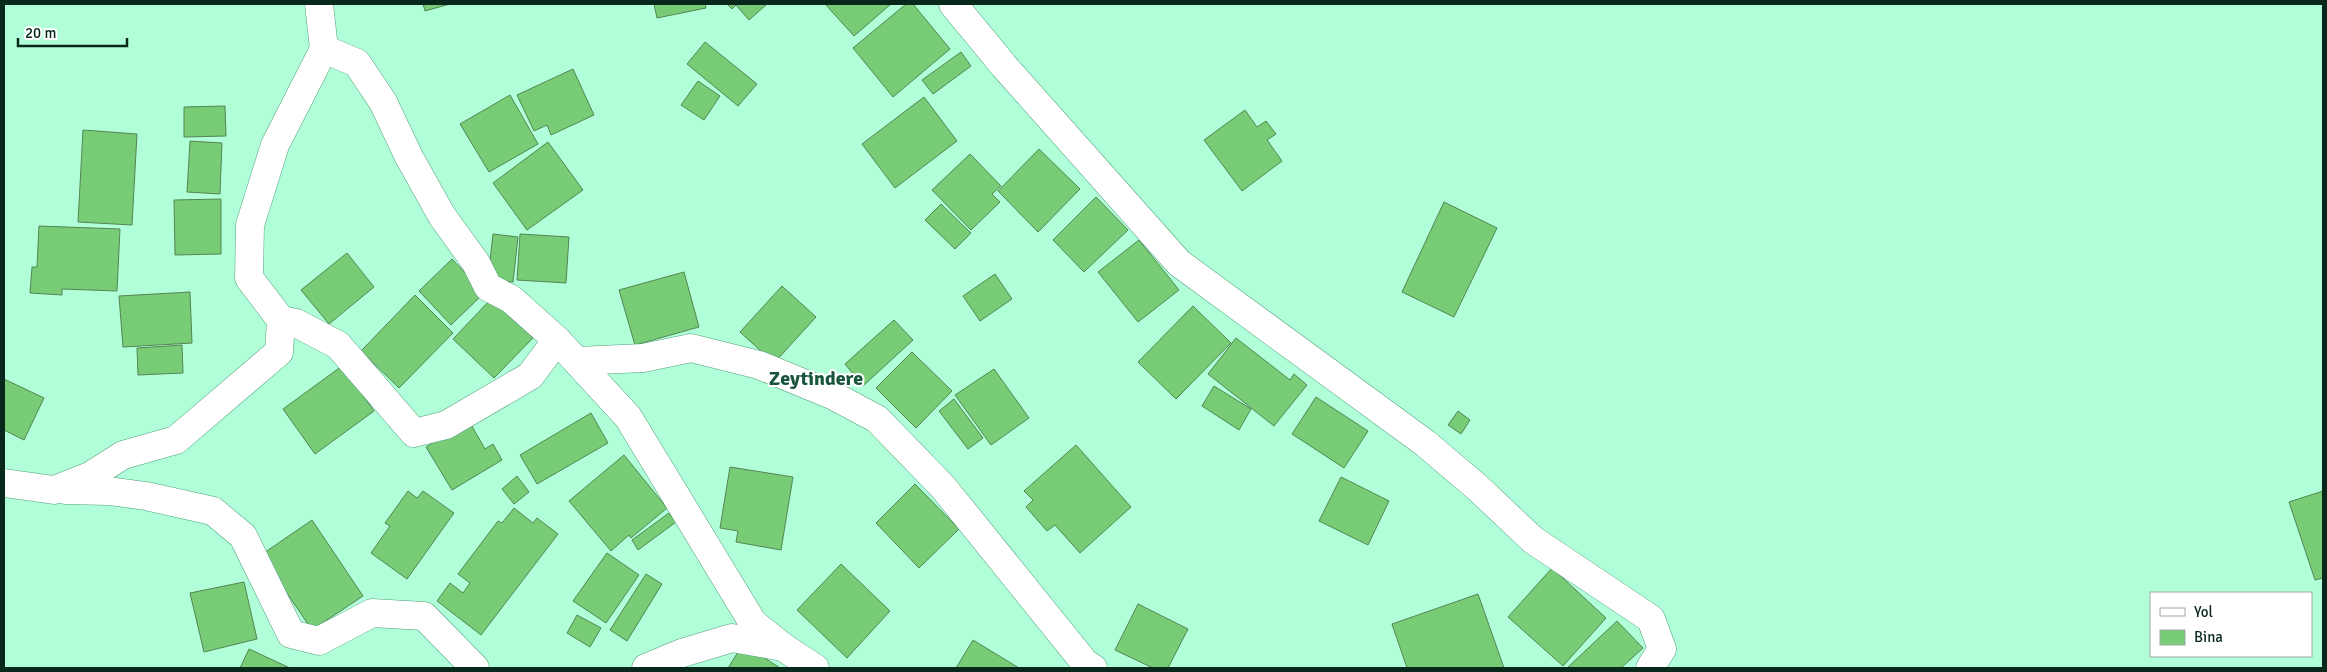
<svg xmlns="http://www.w3.org/2000/svg" width="2327" height="672" viewBox="0 0 2327 672" font-family="Signika,sans-serif">
	<style>
		.building { fill: #78cc75; stroke: #548552 }
		.lines { fill: none; stroke-linecap: round; stroke-linejoin: round }
		.street-casing { stroke: #529e7d; stroke-width: 29 }
		.street { stroke: #fff; stroke-width: 28 }
		.labels { text-anchor: middle; stroke-width: 4; stroke-linejoin: round; paint-order: stroke }
		.quarter-label { font-size: 20px; font-weight: bold; fill: #18553d; stroke: #fff }
	</style>
	<rect width="100%" height="100%" fill="#b0ffd9"/>
	<!-- building -->
	<g class="building">
		<path d="M 423,4 L 450,4 L 425,11 Z"/>
		<path d="M 654,4 L 705,4 L 706,8 L 657,18 Z"/>
		<path d="M 727,4 L 765,4 L 766,5 L 749,20 L 736,5 L 732,9 Z"/>
		<path d="M 825,4 L 891,4 L 854,36 Z"/>
		<path d="M 906,4 L 913,4 L 950,49 L 893,97 L 853,48 Z"/>
		<path d="M 705,42 L 757,84 L 738,106 L 687,64 Z"/>
		<path d="M 961,52 L 971,66 L 933,94 L 922,80 Z"/>
		<path d="M 573,69 L 594,115 L 551,135 L 547,125 L 534,131 L 517,95 Z"/>
		<path d="M 698,81 L 720,96 L 704,120 L 681,105 Z"/>
		<path d="M 510,95 L 538,144 L 489,172 L 460,124 Z"/>
		<path d="M 924,97 L 957,141 L 895,188 L 862,144 Z"/>
		<path d="M 225,106 L 226,136 L 184,137 L 184,107 Z"/>
		<path d="M 1245,110 L 1257,127 L 1266,121 L 1276,134 L 1267,140 L 1282,161 L 1242,191 L 1204,140 Z"/>
		<path d="M 83,130 L 137,134 L 132,225 L 78,222 Z"/>
		<path d="M 190,141 L 222,143 L 220,194 L 187,192 Z"/>
		<path d="M 548,142 L 583,190 L 527,230 L 493,183 Z"/>
		<path d="M 1039,149 L 1080,189 L 1038,232 L 998,191 Z"/>
		<path d="M 970,154 L 1001,186 L 992,194 L 1000,202 L 971,230 L 932,190 Z"/>
		<path d="M 1096,197 L 1128,230 L 1084,272 L 1053,240 Z"/>
		<path d="M 221,199 L 221,254 L 175,255 L 174,200 Z"/>
		<path d="M 1444,202 L 1497,228 L 1454,317 L 1402,292 Z"/>
		<path d="M 941,204 L 971,233 L 955,249 L 925,220 Z"/>
		<path d="M 39,226 L 120,229 L 117,291 L 62,289 L 62,295 L 30,293 L 32,267 L 37,267 Z"/>
		<path d="M 493,234 L 518,237 L 513,282 L 488,279 Z"/>
		<path d="M 520,234 L 569,237 L 566,283 L 517,280 Z"/>
		<path d="M 1139,240 L 1179,290 L 1138,322 L 1098,272 Z"/>
		<path d="M 347,253 L 374,287 L 329,324 L 301,290 Z"/>
		<path d="M 452,259 L 484,293 L 451,325 L 419,291 Z"/>
		<path d="M 684,272 L 699,327 L 635,345 L 619,290 Z"/>
		<path d="M 995,274 L 1012,299 L 980,321 L 963,296 Z"/>
		<path d="M 782,286 L 816,317 L 774,363 L 740,332 Z"/>
		<path d="M 190,292 L 192,343 L 123,347 L 119,296 Z"/>
		<path d="M 415,295 L 453,333 L 399,388 L 361,351 Z"/>
		<path d="M 492,298 L 533,338 L 494,378 L 453,339 Z"/>
		<path d="M 1193,306 L 1231,343 L 1176,399 L 1138,362 Z"/>
		<path d="M 894,320 L 913,340 L 863,386 L 845,364 Z"/>
		<path d="M 1236,338 L 1290,380 L 1294,374 L 1307,385 L 1274,426 L 1208,374 Z"/>
		<path d="M 182,345 L 183,373 L 138,375 L 137,348 Z"/>
		<path d="M 912,352 L 952,391 L 916,428 L 876,388 Z"/>
		<path d="M 342,366 L 374,411 L 315,454 L 283,409 Z"/>
		<path d="M 994,369 L 1029,418 L 991,445 L 955,395 Z"/>
		<path d="M 4,379 L 44,398 L 24,440 L 4,430 Z"/>
		<path d="M 1214,386 L 1251,409 L 1239,430 L 1202,406 Z"/>
		<path d="M 1316,397 L 1368,431 L 1344,468 L 1292,434 Z"/>
		<path d="M 954,399 L 983,438 L 968,449 L 939,411 Z"/>
		<path d="M 1458,411 L 1470,420 L 1461,434 L 1448,425 Z"/>
		<path d="M 591,413 L 608,443 L 537,484 L 520,455 Z"/>
		<path d="M 469,421 L 485,449 L 493,444 L 502,460 L 452,490 L 426,447 Z"/>
		<path d="M 1076,445 L 1131,507 L 1080,553 L 1055,525 L 1047,531 L 1026,507 L 1033,500 L 1024,491 Z"/>
		<path d="M 624,455 L 667,508 L 631,538 L 629,535 L 611,551 L 569,501 Z"/>
		<path d="M 730,467 L 793,477 L 781,550 L 736,542 L 738,531 L 720,528 Z"/>
		<path d="M 517,476 L 529,492 L 514,504 L 502,489 Z"/>
		<path d="M 1341,477 L 1389,501 L 1368,545 L 1319,521 Z"/>
		<path d="M 915,484 L 959,529 L 919,568 L 876,523 Z"/>
		<path d="M 408,491 L 417,498 L 423,491 L 454,513 L 407,579 L 371,553 L 390,526 L 385,523 Z"/>
		<path d="M 2323,491 L 2323,578 L 2315,580 L 2289,502 Z"/>
		<path d="M 514,508 L 533,523 L 537,518 L 558,534 L 481,635 L 437,601 L 450,583 L 463,593 L 470,583 L 458,574 L 498,521 L 502,523 Z"/>
		<path d="M 669,513 L 676,522 L 638,550 L 632,540 Z"/>
		<path d="M 312,520 L 363,596 L 312,630 L 261,555 Z"/>
		<path d="M 607,553 L 639,575 L 606,623 L 573,601 Z"/>
		<path d="M 841,564 L 890,611 L 847,658 L 797,610 Z"/>
		<path d="M 1552,568 L 1606,618 L 1563,666 L 1508,617 Z"/>
		<path d="M 646,574 L 662,584 L 627,641 L 610,630 Z"/>
		<path d="M 244,582 L 257,639 L 204,652 L 190,593 Z"/>
		<path d="M 1478,594 L 1504,668 L 1407,668 L 1392,624 Z"/>
		<path d="M 1138,604 L 1188,629 L 1168,668 L 1153,668 L 1115,650 Z"/>
		<path d="M 577,615 L 601,628 L 590,647 L 567,633 Z"/>
		<path d="M 1617,621 L 1643,648 L 1621,668 L 1567,668 Z"/>
		<path d="M 973,640 L 1019,668 L 956,668 Z"/>
		<path d="M 743,644 L 780,668 L 728,668 Z"/>
		<path d="M 249,649 L 290,668 L 240,668 Z"/>
	</g>
	<g class="lines">
		<defs>
			<g id="street">
				<path d="M 319,4 L 324,49 L 357,63 L 383,102 L 409,157 L 442,216 L 476,263 L 488,287 L 511,299 L 557,340 L 628,417 L 753,623 L 783,647"/>
				<path d="M 953,4 L 1004,66 L 1179,263 L 1425,443 L 1478,488 L 1533,540 L 1651,619 L 1662,649 L 1650,668"/>
				<path d="M 281,320 L 296,323 L 338,345 L 414,433 L 446,425 L 530,376 L 557,340"/>
				<path d="M 577,361 L 643,358 L 691,348 L 759,365 L 832,395 L 877,419 L 943,487 L 1085,663 L 1093,668"/>
				<path d="M 4,483 L 54,490 L 90,476 L 123,455 L 176,440 L 279,352 L 281,320 L 249,278 L 250,225 L 275,145 L 324,49"/>
				<path d="M 66,490 L 109,491 L 146,496 L 213,511 L 243,536 L 291,634 L 319,641 L 372,613 L 424,616 L 475,668"/>
				<path d="M 646,668 L 682,653 L 732,638 L 783,647 L 815,668"/>
			</g>
		</defs>
		<!-- street casing -->
		<use href="#street" class="street-casing"/>
		<!-- street -->
		<use href="#street" class="street"/>
	</g>
	<g class="labels">
		<!-- quarter labels -->
		<g class="quarter-label">
			<text x="816" y="385">Zeytindere</text>
		</g>
	</g>
	<!-- border -->
	<rect width="2327" height="672" fill="none" stroke="#07281b" stroke-width="10"/>
	<!-- legend -->
	<rect x="2150" y="592" width="162" height="65" fill="#ffffff" stroke="#9ca9a4"/>
	<rect x="2160" y="608" width="25" height="8" fill="#ffffff" stroke="#9ca9a4"/>
	<text x="2194" y="617" font-size="15" fill="#07281b">Yol</text>
	<rect x="2160" y="630" width="25" height="15" fill="#78cc75" stroke="#9ca9a4"/>
	<text x="2194" y="642" font-size="15" fill="#07281b">Bina</text>
	<!-- scale -->
	<path d="M18 38v8h109v-8" fill="none" stroke="#07281b" stroke-width="2.5"/>
	<text x="25" y="38" font-size="15" fill="#07281b" stroke="#ffffff" stroke-width="4" paint-order="stroke">20 m</text>
</svg>
